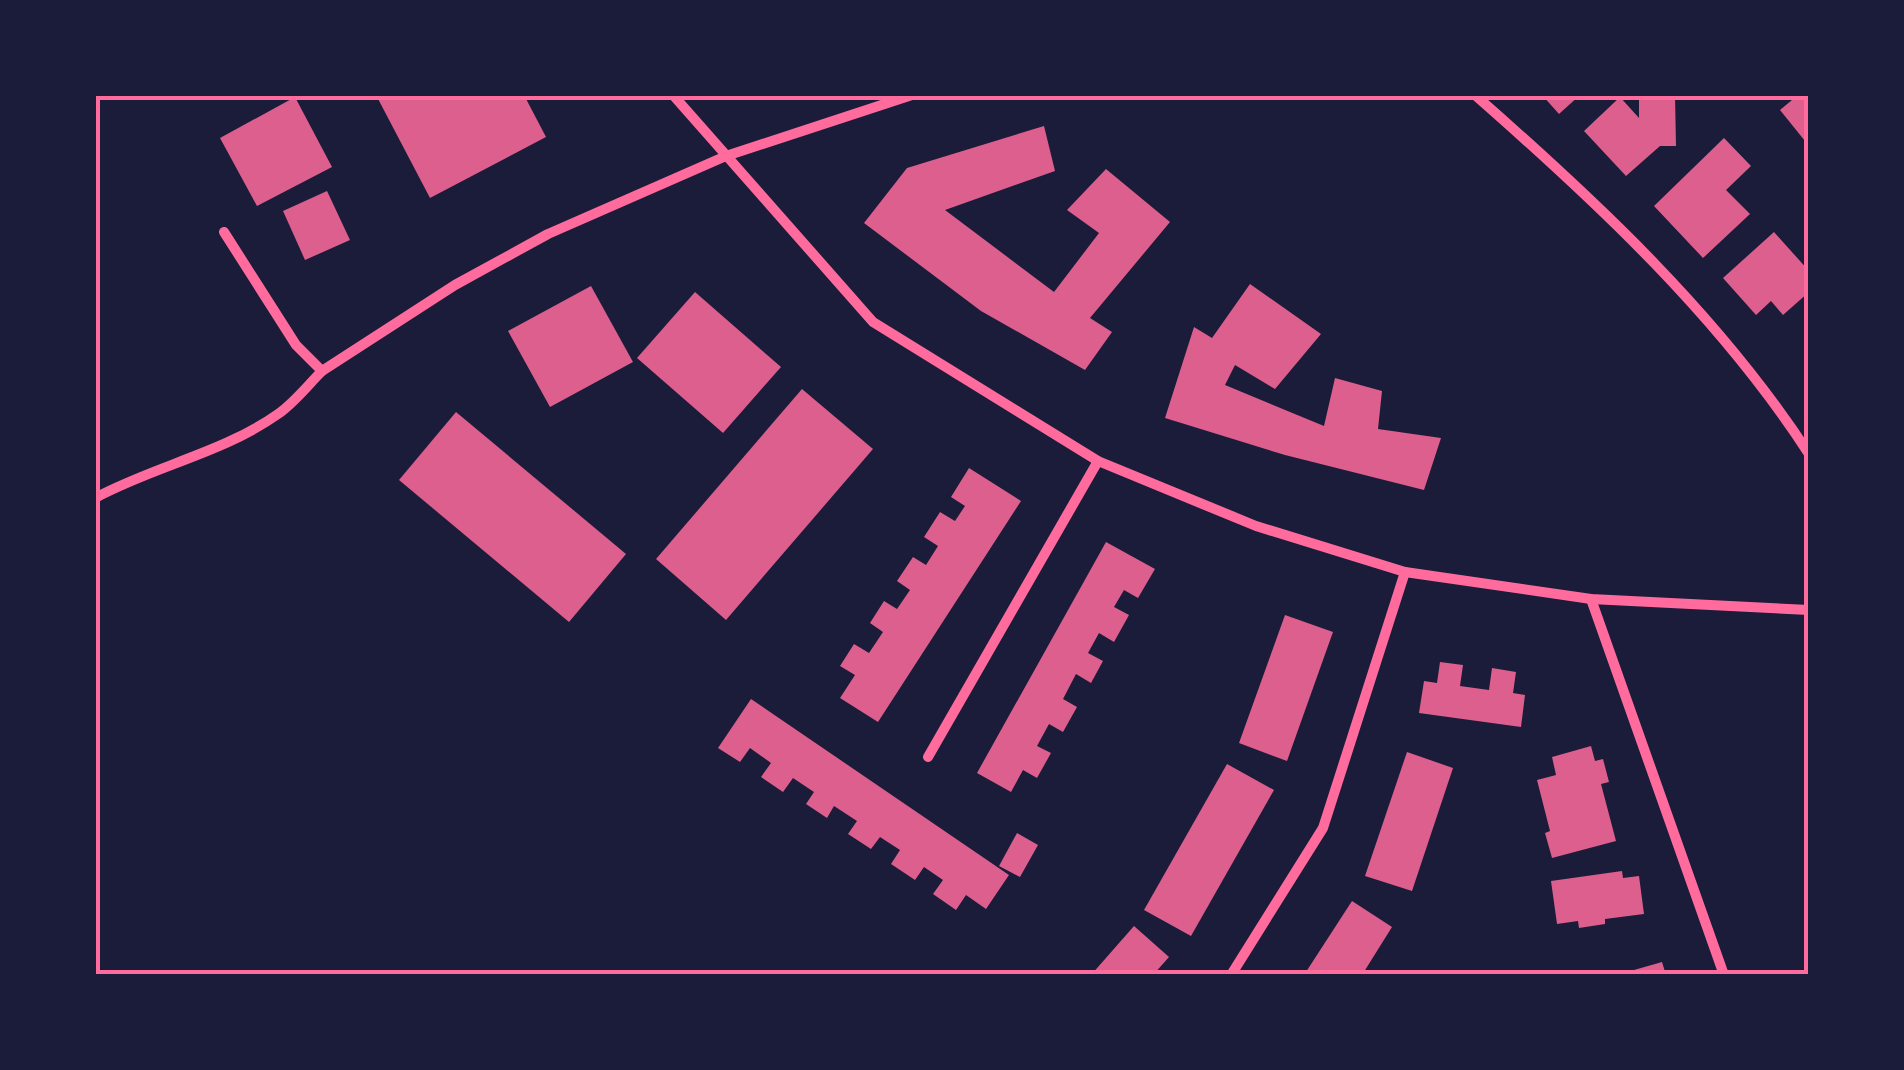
<svg xmlns="http://www.w3.org/2000/svg" width="1904" height="1070" viewBox="0 0 1904 1070" font-family="Mulish,sans-serif">
	<style>
		.building { fill: #dd5f8e }
		.lines { fill: none; stroke-linecap: round; stroke-linejoin: round }
		.minor { stroke: #ff6b9d; stroke-width: 10 }
		.neatline { fill: none; stroke: #ff6b9d; stroke-width: 4 }
	</style>
	<rect width="100%" height="100%" fill="#1b1b3a"/>
	<!-- building -->
	<g class="building">
		<path d="M 376,95 L 524,95 L 546,137 L 430,198 Z"/>
		<path d="M 1542,95 L 1580,95 L 1559,114 Z"/>
		<path d="M 1639,95 L 1675,95 L 1676,146 L 1660,146 L 1626,176 L 1584,131 L 1620,97 L 1639,118 Z"/>
		<path d="M 1798,95 L 1809,95 L 1809,146 L 1780,110 Z"/>
		<path d="M 295,97 L 332,167 L 257,206 L 220,138 Z"/>
		<path d="M 1044,126 L 1055,171 L 945,210 L 1054,292 L 1099,233 L 1067,210 L 1106,169 L 1170,222 L 1090,318 L 1112,332 L 1085,370 L 981,311 L 864,223 L 907,168 Z"/>
		<path d="M 1724,138 L 1751,166 L 1726,190 L 1750,214 L 1703,258 L 1654,206 Z"/>
		<path d="M 327,191 L 350,240 L 305,260 L 283,211 Z"/>
		<path d="M 1774,232 L 1809,271 L 1809,292 L 1783,315 L 1771,301 L 1756,315 L 1723,278 Z"/>
		<path d="M 1250,284 L 1321,334 L 1275,389 L 1235,365 L 1225,385 L 1324,426 L 1335,378 L 1382,391 L 1378,429 L 1441,438 L 1424,490 L 1285,455 L 1165,418 L 1194,327 L 1212,338 Z"/>
		<path d="M 591,286 L 633,362 L 550,407 L 508,331 Z"/>
		<path d="M 695,292 L 781,367 L 723,433 L 637,358 Z"/>
		<path d="M 802,389 L 873,449 L 726,620 L 656,559 Z"/>
		<path d="M 456,412 L 626,554 L 569,622 L 399,480 Z"/>
		<path d="M 969,468 L 1021,501 L 878,722 L 840,698 L 855,675 L 840,666 L 854,644 L 869,653 L 883,632 L 870,623 L 884,601 L 897,609 L 910,590 L 897,581 L 913,557 L 926,565 L 938,546 L 924,537 L 940,512 L 955,521 L 965,506 L 951,497 Z"/>
		<path d="M 1106,542 L 1155,569 L 1138,598 L 1124,590 L 1114,607 L 1129,615 L 1114,642 L 1099,633 L 1088,653 L 1103,661 L 1091,683 L 1076,674 L 1063,699 L 1077,707 L 1063,732 L 1049,724 L 1037,746 L 1051,753 L 1037,778 L 1023,770 L 1011,792 L 977,773 Z"/>
		<path d="M 1285,615 L 1333,632 L 1287,761 L 1239,743 Z"/>
		<path d="M 1440,662 L 1463,665 L 1460,686 L 1489,690 L 1492,668 L 1516,672 L 1513,693 L 1525,695 L 1521,727 L 1419,713 L 1424,681 L 1437,683 Z"/>
		<path d="M 751,699 L 1009,875 L 986,909 L 966,895 L 956,910 L 933,894 L 943,880 L 924,867 L 915,880 L 891,864 L 900,850 L 880,837 L 871,849 L 848,834 L 857,821 L 834,806 L 827,818 L 806,804 L 814,792 L 793,778 L 783,792 L 761,777 L 771,763 L 750,748 L 740,762 L 718,748 Z"/>
		<path d="M 1591,746 L 1595,761 L 1603,759 L 1609,782 L 1601,784 L 1616,841 L 1552,858 L 1545,833 L 1550,831 L 1537,780 L 1556,775 L 1552,757 Z"/>
		<path d="M 1407,752 L 1453,768 L 1412,891 L 1365,876 Z"/>
		<path d="M 1227,764 L 1274,790 L 1191,936 L 1144,910 Z"/>
		<path d="M 1017,833 L 1038,845 L 1020,877 L 999,866 Z"/>
		<path d="M 1622,871 L 1623,878 L 1639,876 L 1644,914 L 1605,919 L 1605,924 L 1579,928 L 1578,921 L 1557,924 L 1551,881 Z"/>
		<path d="M 1352,901 L 1392,927 L 1362,975 L 1304,975 Z"/>
		<path d="M 1134,926 L 1169,957 L 1153,975 L 1091,975 Z"/>
		<path d="M 1662,962 L 1666,975 L 1628,975 L 1627,972 Z"/>
	</g>
	<g class="lines">
		<!-- minor -->
		<g class="minor">
			<path d="M 673,95 L 873,322 L 1098,461 L 1256,526 L 1405,572 L 1591,599 L 1809,610"/>
			<path d="M 1475,95 C 1598,203 1720,317 1809,454"/>
			<path d="M 224,232 L 296,345 L 322,371 L 455,285 L 548,234 L 726,156 L 912,95"/>
			<path d="M 95,498 C 154,466 223,453 278,414 C 294,403 308,385 322,371"/>
			<path d="M 1591,599 L 1724,975"/>
			<path d="M 928,757 L 1098,461"/>
			<path d="M 1231,975 L 1323,828 L 1405,572"/>
		</g>
	</g>
	<!-- border -->
	<rect width="1904" height="1070" fill="none" stroke="#1b1b3a" stroke-width="195"/>
	<rect x="98" y="98" width="1708" height="874" class="neatline"/>
</svg>
